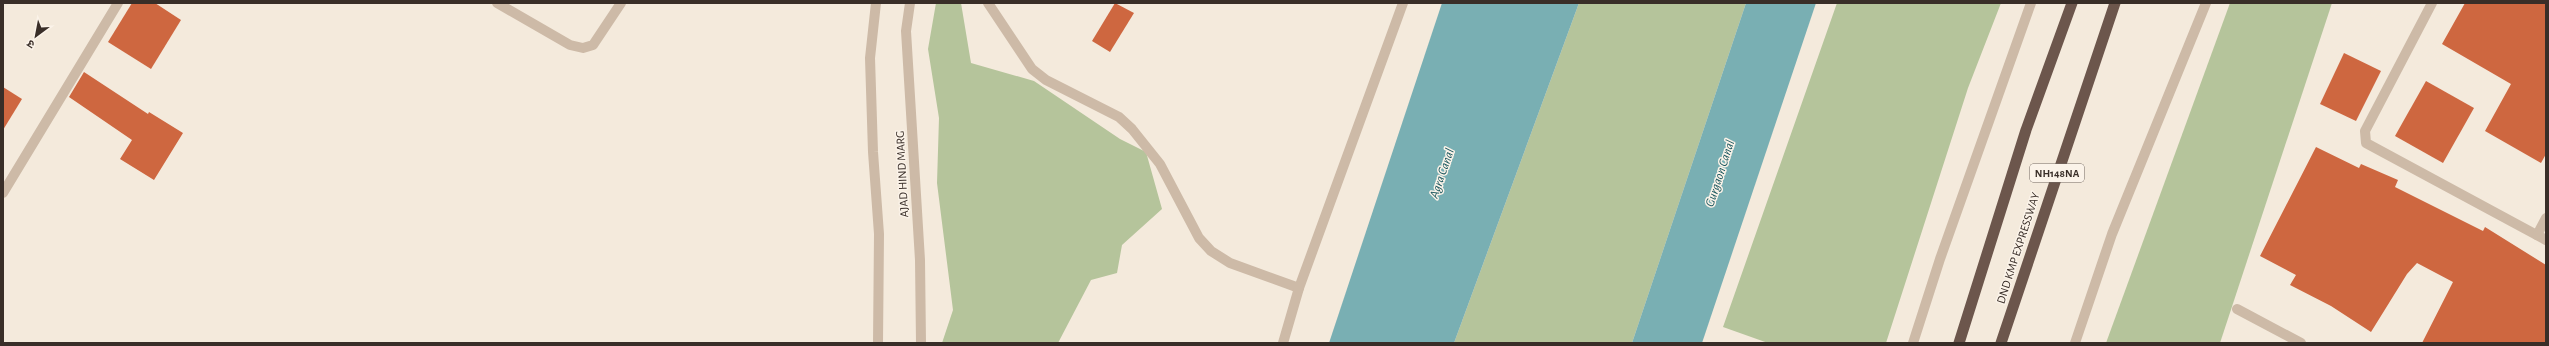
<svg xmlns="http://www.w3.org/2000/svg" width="2549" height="346" viewBox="0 0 2549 346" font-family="'Alegreya Sans','Noto Sans Devanagari',sans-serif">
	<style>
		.green { fill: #b5c49b }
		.water { fill: #79afb3 }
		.building { fill: #ce6740 }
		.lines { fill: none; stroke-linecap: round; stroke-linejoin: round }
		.minor { stroke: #cdbaa7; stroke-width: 10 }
		.tertiary { stroke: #cdbaa7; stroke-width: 10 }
		.trunk { stroke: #6c564c; stroke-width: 11 }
		.labels { text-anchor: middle; stroke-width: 3; stroke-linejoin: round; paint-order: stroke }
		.shield { fill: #fbf3e9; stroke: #736962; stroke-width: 1 }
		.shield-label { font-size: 11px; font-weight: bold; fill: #392e28 }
		.street-label { font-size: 12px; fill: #392e28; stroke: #fbf3e9 }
		.water-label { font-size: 13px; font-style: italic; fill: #1a575e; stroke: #fbf3e9 }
	</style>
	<rect width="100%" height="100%" fill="#f4eadc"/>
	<!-- green -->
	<g class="green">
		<path d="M 936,3 L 961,3 L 971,63 L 1034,81 L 1120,139 L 1146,152 L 1162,209 L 1122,245 L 1117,273 L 1091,280 L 1058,343 L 942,343 L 953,310 L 937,183 L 939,118 L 928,49 Z"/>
		<path d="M 1579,3 L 1746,3 L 1632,343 L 1454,343 Z"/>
		<path d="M 1837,3 L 2001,3 L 1968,88 L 1886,343 L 1768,343 L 1723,327 Z"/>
		<path d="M 2230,3 L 2332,3 L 2220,343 L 2106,343 Z"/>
	</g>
	<!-- water -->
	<g class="water">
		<path d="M 1442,3 L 1579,3 L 1454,343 L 1329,343 Z"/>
		<path d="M 1746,3 L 1816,3 L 1702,343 L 1632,343 Z"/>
	</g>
	<!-- building -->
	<g class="building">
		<path d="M 132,3 L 155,3 L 181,20 L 151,69 L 108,42 Z"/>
		<path d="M 1115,3 L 1134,13 L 1110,52 L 1092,41 Z"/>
		<path d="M 2465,3 L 2546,3 L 2546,154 L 2541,163 L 2485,131 L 2511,84 L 2442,44 Z"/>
		<path d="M 2344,53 L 2381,71 L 2356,121 L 2320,104 Z"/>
		<path d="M 84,72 L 148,114 L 149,112 L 183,133 L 154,180 L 120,159 L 132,140 L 69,97 Z"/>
		<path d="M 2426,81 L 2474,108 L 2443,163 L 2395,136 Z"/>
		<path d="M 3,87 L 22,99 L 3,130 Z"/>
		<path d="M 2316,147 L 2359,168 L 2361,164 L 2398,180 L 2395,187 L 2483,231 L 2485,227 L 2546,265 L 2546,343 L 2422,343 L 2453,282 L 2417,263 L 2407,274 L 2371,332 L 2331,306 L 2290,285 L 2296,275 L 2260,256 Z"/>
	</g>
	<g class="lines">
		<!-- minor -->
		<g class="minor">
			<path d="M 497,3 L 570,45 L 583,48 L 593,45 L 621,3"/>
			<path d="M 988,3 L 1032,69 L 1046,80 L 1119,117 L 1132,129 L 1160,164 L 1199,238 L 1211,251 L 1230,263 L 1299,288"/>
			<path d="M 2432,3 L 2365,131 L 2366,143 L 2546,240"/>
			<path d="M 3,193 L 118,3"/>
			<path d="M 2537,235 L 2546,218"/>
			<path d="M 2237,309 L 2301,343"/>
		</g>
		<!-- tertiary -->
		<g class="tertiary">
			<path d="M 876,3 L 870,58 L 873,152 L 879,234 L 878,343"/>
			<path d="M 910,3 L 906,31 L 920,260 L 921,343"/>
			<path d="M 1283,343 L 1299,288 L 1403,3"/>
			<path d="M 1913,343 L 1940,259 L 2031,3"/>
			<path d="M 2075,343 L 2112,234 L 2206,3"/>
		</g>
		<!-- trunk -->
		<g class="trunk">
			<path d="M 1959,343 L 2026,130 L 2072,3"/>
			<path d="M 2001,343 L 2115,3"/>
		</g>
	</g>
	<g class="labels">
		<!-- shield labels -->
		<rect class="shield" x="2030" y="164" width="54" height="18" rx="3"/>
		<g class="shield-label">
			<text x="2057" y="177">NH148NA</text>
		</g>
		<!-- street labels -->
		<g class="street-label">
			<text transform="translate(902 174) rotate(-93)" y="4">AJAD HIND MARG</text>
			<text transform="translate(2018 248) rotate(-72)" y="4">DND KMP EXPRESSWAY</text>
		</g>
		<!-- water labels -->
		<g class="water-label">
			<text transform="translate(1441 173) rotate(-71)" y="5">Agra Canal</text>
			<text transform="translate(1719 173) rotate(-72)" y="5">Gurgaon Canal</text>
		</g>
	</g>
	<!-- border -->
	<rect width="2549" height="346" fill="none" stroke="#392e28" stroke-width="8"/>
	<!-- north arrow -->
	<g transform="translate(36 36) rotate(212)" stroke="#fbf3e9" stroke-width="3" paint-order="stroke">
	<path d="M0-3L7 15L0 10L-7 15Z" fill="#392e28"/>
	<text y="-6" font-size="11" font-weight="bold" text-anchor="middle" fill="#392e28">उ</text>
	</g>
</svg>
